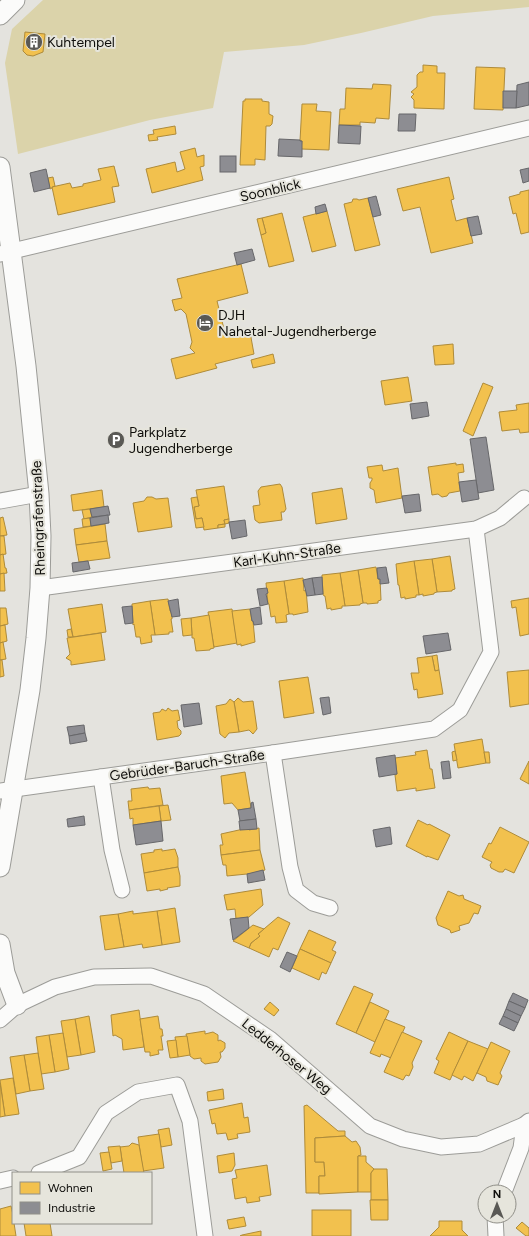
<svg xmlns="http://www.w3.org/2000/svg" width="529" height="1236" viewBox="0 0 529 1236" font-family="Figtree,sans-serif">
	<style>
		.green { fill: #dbd3aa }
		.homes { fill: #f2c14e; stroke: #ae8b3a }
		.industry { fill: #8d8d92; stroke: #67676a }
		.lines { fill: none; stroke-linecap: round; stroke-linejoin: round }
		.minor-casing { stroke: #9c9c98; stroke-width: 17 }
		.tertiary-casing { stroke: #9c9c98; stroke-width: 21 }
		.minor { stroke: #fbfbfa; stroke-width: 15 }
		.tertiary { stroke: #fbfbfa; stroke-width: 19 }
		.labels { text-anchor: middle; stroke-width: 4; stroke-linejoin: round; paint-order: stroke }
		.poi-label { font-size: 14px; fill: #0f0e0b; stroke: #e6e5dc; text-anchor: start }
		.street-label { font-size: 14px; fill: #0f0e0b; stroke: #e6e5dc }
	</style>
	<rect width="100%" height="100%" fill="#e4e3de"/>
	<!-- green -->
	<path class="green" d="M 43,0 L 529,0 L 529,7 L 433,16 L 361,33 L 304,45 L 224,52 L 213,108 L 150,120 L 18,154 L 5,63 L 12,29 Z"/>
	<!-- homes -->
	<g class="homes">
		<path d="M 25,32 L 45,34 L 43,52 L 33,56 L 27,55 L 23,51 Z"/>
		<path d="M 423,65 L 437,66 L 437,73 L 445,73 L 444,109 L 414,108 L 414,100 L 411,97 L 414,94 L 411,92 L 417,87 L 417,75 L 420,72 L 423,72 Z"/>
		<path d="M 476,67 L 505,68 L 503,110 L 474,109 Z"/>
		<path d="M 373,84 L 391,85 L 389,119 L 376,118 L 375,123 L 360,122 L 360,125 L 339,125 L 340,109 L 345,109 L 346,88 L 372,89 Z"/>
		<path d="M 245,99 L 262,99 L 262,101 L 269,102 L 269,114 L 273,116 L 272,124 L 270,126 L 266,126 L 265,160 L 255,159 L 255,165 L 240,165 L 243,101 L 245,101 Z"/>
		<path d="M 302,104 L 317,104 L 316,111 L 331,112 L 329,150 L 301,149 L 302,141 L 300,141 Z"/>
		<path d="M 175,126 L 176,134 L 157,137 L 158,140 L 149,141 L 148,135 L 154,134 L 153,130 Z"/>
		<path d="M 195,148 L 197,157 L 204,155 L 204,166 L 200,167 L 203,180 L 152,193 L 146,169 L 175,162 L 177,172 L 185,169 L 180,152 Z"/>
		<path d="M 114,166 L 119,186 L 112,187 L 115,202 L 58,215 L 52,187 L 70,183 L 72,188 L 83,186 L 83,184 L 101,180 L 98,169 Z"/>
		<path d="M 53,177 L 55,186 L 52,187 L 52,188 L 50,189 L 48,178 Z"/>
		<path d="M 449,177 L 454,199 L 451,200 L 456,221 L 467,218 L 473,243 L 431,253 L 420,207 L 403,211 L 397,189 Z"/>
		<path d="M 529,190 L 529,232 L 521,234 L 516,213 L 513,214 L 509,197 L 520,194 L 520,192 Z"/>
		<path d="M 368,198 L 380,245 L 355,251 L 344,204 L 352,202 L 353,199 L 357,199 L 359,200 Z"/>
		<path d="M 327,211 L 336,246 L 312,252 L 303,217 Z"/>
		<path d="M 282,213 L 294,261 L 269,267 L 261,235 L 266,233 L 262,218 Z"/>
		<path d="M 262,218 L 266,233 L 261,235 L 257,219 Z"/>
		<path d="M 241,264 L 248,293 L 217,301 L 226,337 L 250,332 L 254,354 L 215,364 L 217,368 L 176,379 L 171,359 L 195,353 L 190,348 L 192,342 L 186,314 L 181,309 L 175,311 L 172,300 L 182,298 L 177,279 Z"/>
		<path d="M 453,344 L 454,364 L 435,365 L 433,346 Z"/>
		<path d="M 273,354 L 275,363 L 253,368 L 251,360 Z"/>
		<path d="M 408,377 L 412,401 L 385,405 L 381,381 Z"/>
		<path d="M 483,383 L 493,387 L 473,436 L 463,431 Z"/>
		<path d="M 529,403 L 529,432 L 520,433 L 519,429 L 502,431 L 499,412 L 517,410 L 516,405 Z"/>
		<path d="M 456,463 L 456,465 L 463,464 L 464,472 L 458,473 L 460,491 L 449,493 L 447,496 L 442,497 L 438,494 L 432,495 L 428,467 Z"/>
		<path d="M 382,465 L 383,471 L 398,468 L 402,498 L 376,503 L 374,490 L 370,488 L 370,483 L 372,480 L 372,478 L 369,478 L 367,467 Z"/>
		<path d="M 280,484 L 282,487 L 286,509 L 284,512 L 281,512 L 282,520 L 259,523 L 255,520 L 253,506 L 260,505 L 258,491 L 261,487 Z"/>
		<path d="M 224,486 L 229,519 L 224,520 L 225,524 L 218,525 L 218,528 L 204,530 L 202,518 L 196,519 L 194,507 L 199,506 L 196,490 Z"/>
		<path d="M 342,488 L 347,519 L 316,524 L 312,493 Z"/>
		<path d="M 102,490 L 104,507 L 73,511 L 71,495 Z"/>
		<path d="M 147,497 L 152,497 L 156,499 L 168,498 L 172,527 L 138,532 L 133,503 L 144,501 Z"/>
		<path d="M 197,497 L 199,506 L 194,507 L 196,519 L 202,518 L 204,527 L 196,528 L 191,498 Z"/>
		<path d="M 90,509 L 92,517 L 84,519 L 82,510 Z"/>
		<path d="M 3,517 L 7,535 L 0,536 L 0,518 Z"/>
		<path d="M 90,518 L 91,526 L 83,527 L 82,519 Z"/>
		<path d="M 229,519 L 229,523 L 225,524 L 224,520 Z"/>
		<path d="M 105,524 L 107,541 L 76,545 L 74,529 Z"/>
		<path d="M 225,524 L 225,527 L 218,528 L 218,525 Z"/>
		<path d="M 0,536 L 4,536 L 6,554 L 0,555 Z"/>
		<path d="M 107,541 L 110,558 L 79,562 L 76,545 Z"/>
		<path d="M 3,554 L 5,568 L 6,568 L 7,573 L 0,574 L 0,555 Z"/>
		<path d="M 450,556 L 455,589 L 452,590 L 452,591 L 437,592 L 432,559 Z"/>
		<path d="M 432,559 L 437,592 L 434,593 L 434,594 L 423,596 L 423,594 L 419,595 L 414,561 Z"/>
		<path d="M 414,561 L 419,595 L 416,595 L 416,597 L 405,599 L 405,597 L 401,598 L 399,585 L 398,585 L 396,564 Z"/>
		<path d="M 376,567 L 378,579 L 380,579 L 381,600 L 378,601 L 378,603 L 367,604 L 367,603 L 363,603 L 358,570 Z"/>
		<path d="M 358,570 L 363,603 L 360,604 L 360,605 L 345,606 L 340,573 Z"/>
		<path d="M 4,573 L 5,591 L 0,591 L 0,574 Z"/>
		<path d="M 340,573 L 345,606 L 342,606 L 342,608 L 331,610 L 331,608 L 327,609 L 325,596 L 324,596 L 323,594 L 322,575 Z"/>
		<path d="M 303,578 L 304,591 L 306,590 L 308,612 L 293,615 L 293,614 L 289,614 L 284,581 Z"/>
		<path d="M 284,581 L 289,614 L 286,615 L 287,622 L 276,623 L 275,616 L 271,617 L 269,604 L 268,604 L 266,583 Z"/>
		<path d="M 529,598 L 529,634 L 520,636 L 516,607 L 512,608 L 511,601 Z"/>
		<path d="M 168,599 L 170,611 L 171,611 L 172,617 L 172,619 L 171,619 L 173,632 L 169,632 L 169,634 L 155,635 L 150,601 Z"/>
		<path d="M 150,601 L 155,635 L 151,635 L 152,642 L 141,644 L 140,637 L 136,637 L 134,624 L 133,625 L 132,604 Z"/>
		<path d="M 102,604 L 106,632 L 73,637 L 68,609 Z"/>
		<path d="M 0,608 L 6,608 L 8,624 L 0,626 Z"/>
		<path d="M 232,609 L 237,643 L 214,647 L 208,612 Z"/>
		<path d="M 250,609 L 252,621 L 253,621 L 255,642 L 241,646 L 241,644 L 237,645 L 232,611 Z"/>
		<path d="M 209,615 L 214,648 L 210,649 L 210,650 L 196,651 L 194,638 L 192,638 L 192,635 L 191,618 Z"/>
		<path d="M 191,618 L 192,635 L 183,636 L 181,619 Z"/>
		<path d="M 5,625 L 7,641 L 0,643 L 0,626 Z"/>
		<path d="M 71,629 L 73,637 L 68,637 L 67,630 Z"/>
		<path d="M 101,633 L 105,660 L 71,665 L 71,661 L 66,658 L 70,654 L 67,638 Z"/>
		<path d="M 3,642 L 6,659 L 0,660 L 0,643 Z"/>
		<path d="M 437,655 L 439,670 L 435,671 L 432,656 Z"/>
		<path d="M 432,656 L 435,671 L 439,670 L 443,694 L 418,698 L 417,689 L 414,690 L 411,673 L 419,673 L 417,658 Z"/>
		<path d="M 0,660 L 2,660 L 4,676 L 0,677 Z"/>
		<path d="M 529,670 L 529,704 L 510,707 L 507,672 Z"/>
		<path d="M 308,677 L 314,713 L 284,718 L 279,681 Z"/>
		<path d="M 238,698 L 243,702 L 253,701 L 257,729 L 253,734 L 249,730 L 239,732 L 234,702 Z"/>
		<path d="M 230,699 L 234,702 L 239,732 L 229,733 L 225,738 L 220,734 L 216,706 L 226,704 Z"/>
		<path d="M 168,708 L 172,711 L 178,710 L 180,720 L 177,721 L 178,728 L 181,731 L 181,734 L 179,736 L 157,740 L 153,713 L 160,712 L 162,709 L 166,711 Z"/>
		<path d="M 482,739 L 486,763 L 458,768 L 454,744 Z"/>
		<path d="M 427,750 L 430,769 L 432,769 L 435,788 L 416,791 L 416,788 L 397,791 L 395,775 L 397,774 L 395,758 L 416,755 L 415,752 Z"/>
		<path d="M 455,751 L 457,760 L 453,761 L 452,752 Z"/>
		<path d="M 484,752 L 489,752 L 490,763 L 486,763 Z"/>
		<path d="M 529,761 L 529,784 L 520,779 Z"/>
		<path d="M 245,772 L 251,808 L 238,810 L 232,803 L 224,804 L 221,776 Z"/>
		<path d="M 148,787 L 149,789 L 160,788 L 163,805 L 129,810 L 128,801 L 132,801 L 131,789 Z"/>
		<path d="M 168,805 L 171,820 L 161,821 L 159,806 Z"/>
		<path d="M 159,806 L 161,821 L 133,825 L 133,818 L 130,819 L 129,810 Z"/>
		<path d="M 418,820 L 428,825 L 429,824 L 450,835 L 438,860 L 427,856 L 427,857 L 406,846 Z"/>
		<path d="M 500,827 L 529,842 L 514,873 L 505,869 L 503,872 L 499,872 L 491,868 L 490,865 L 492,862 L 482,857 L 489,843 L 491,844 Z"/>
		<path d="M 248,828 L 249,830 L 259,828 L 260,850 L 221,855 L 220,845 L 223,845 L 221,834 Z"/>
		<path d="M 162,849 L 162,851 L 175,849 L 178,858 L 178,867 L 144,873 L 141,854 L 154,852 L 154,850 Z"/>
		<path d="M 260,850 L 265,870 L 257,872 L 257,873 L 227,876 L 226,865 L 223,865 L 221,855 Z"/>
		<path d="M 178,867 L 180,876 L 180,886 L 167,888 L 168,889 L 160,891 L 160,889 L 147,891 L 144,873 Z"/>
		<path d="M 261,889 L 263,905 L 249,917 L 236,919 L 235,909 L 227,910 L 224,895 Z"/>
		<path d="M 448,891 L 459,896 L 463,895 L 464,899 L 481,906 L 478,914 L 474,913 L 469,923 L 459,926 L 460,930 L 451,933 L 450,930 L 438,925 L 436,918 Z"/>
		<path d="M 175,908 L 180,942 L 162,945 L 157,911 Z"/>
		<path d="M 133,911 L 133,914 L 157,911 L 162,945 L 143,948 L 142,944 L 124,947 L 118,914 Z"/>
		<path d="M 118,914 L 124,947 L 105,950 L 100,916 Z"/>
		<path d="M 278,917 L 290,923 L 278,950 L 273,948 L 269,957 L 249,948 L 251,943 L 260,936 L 258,934 Z"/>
		<path d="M 253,925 L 264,929 L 258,934 L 260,936 L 251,943 L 249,948 L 233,941 Z"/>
		<path d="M 309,930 L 336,942 L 332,950 L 336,952 L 331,963 L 300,949 Z"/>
		<path d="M 300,949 L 331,963 L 326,974 L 322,972 L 319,980 L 292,968 Z"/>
		<path d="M 354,986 L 373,994 L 356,1033 L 336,1024 Z"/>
		<path d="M 270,1002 L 279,1010 L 274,1016 L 264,1009 Z"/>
		<path d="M 370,1002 L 389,1011 L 375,1042 L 356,1033 Z"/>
		<path d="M 139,1010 L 144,1047 L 123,1050 L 122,1039 L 115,1035 L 113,1036 L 111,1015 Z"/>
		<path d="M 89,1016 L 95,1052 L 81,1055 L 75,1019 Z"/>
		<path d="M 158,1016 L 160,1029 L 162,1029 L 163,1036 L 161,1036 L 163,1050 L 158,1050 L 159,1054 L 150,1056 L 150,1052 L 145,1052 L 140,1019 Z"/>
		<path d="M 75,1019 L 81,1055 L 67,1057 L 61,1021 Z"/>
		<path d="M 385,1019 L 405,1027 L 391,1058 L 381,1054 L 380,1057 L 370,1053 Z"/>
		<path d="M 205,1031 L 205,1034 L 213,1032 L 218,1035 L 218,1041 L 220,1040 L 225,1043 L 225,1048 L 222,1052 L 220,1052 L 221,1057 L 218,1062 L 205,1064 L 201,1061 L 201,1058 L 194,1059 L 190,1056 L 186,1034 Z"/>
		<path d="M 402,1032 L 422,1041 L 412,1063 L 413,1067 L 409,1076 L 406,1075 L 403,1080 L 384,1072 Z"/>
		<path d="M 449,1032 L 468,1041 L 450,1080 L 434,1073 L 439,1061 L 436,1059 Z"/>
		<path d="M 63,1033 L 69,1069 L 55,1072 L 49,1035 Z"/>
		<path d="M 49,1035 L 55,1072 L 41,1074 L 36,1037 Z"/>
		<path d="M 187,1036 L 190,1055 L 178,1057 L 175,1037 Z"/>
		<path d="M 176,1040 L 178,1057 L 170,1058 L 167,1041 Z"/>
		<path d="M 468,1041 L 488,1049 L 473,1081 L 464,1076 L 462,1080 L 452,1075 Z"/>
		<path d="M 491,1042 L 510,1051 L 500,1073 L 502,1076 L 498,1085 L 487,1081 L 486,1077 L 477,1073 Z"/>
		<path d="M 38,1053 L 44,1089 L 30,1091 L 24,1055 Z"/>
		<path d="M 24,1055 L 30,1091 L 16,1094 L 10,1057 Z"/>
		<path d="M 13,1078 L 19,1114 L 5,1116 L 0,1080 Z"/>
		<path d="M 0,1083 L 5,1116 L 0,1117 Z"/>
		<path d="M 223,1089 L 224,1099 L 208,1101 L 207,1092 Z"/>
		<path d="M 242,1103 L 244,1118 L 248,1117 L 250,1132 L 237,1134 L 238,1138 L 228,1140 L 226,1133 L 217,1134 L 215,1123 L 212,1124 L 209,1110 Z"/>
		<path d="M 307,1105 L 338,1131 L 345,1131 L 345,1136 L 315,1138 L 315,1162 L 324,1162 L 325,1176 L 319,1176 L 319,1193 L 306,1193 L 304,1106 Z"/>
		<path d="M 169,1128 L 172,1145 L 161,1147 L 158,1130 Z"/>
		<path d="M 159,1134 L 164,1168 L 143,1171 L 138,1137 Z"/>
		<path d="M 345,1136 L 352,1142 L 356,1141 L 360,1147 L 361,1155 L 358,1156 L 358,1192 L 319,1194 L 319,1176 L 325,1176 L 324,1162 L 315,1162 L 315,1138 Z"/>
		<path d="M 132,1143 L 139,1145 L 144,1173 L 124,1173 L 120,1147 L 129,1146 Z"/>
		<path d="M 120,1146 L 122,1161 L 111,1163 L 108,1147 Z"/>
		<path d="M 109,1152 L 112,1169 L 103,1171 L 100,1153 Z"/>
		<path d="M 234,1153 L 235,1165 L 232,1171 L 219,1173 L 217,1156 Z"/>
		<path d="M 358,1156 L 366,1156 L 366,1162 L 374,1169 L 371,1173 L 371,1192 L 358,1192 Z"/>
		<path d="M 267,1165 L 271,1195 L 259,1197 L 260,1201 L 247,1203 L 246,1197 L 235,1199 L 232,1179 L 237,1178 L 235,1170 Z"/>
		<path d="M 374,1169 L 387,1169 L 388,1200 L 371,1200 L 371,1173 Z"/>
		<path d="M 370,1200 L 388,1200 L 388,1220 L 371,1220 Z"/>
		<path d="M 11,1206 L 13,1215 L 13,1223 L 14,1223 L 16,1236 L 0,1236 L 0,1209 Z"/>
		<rect x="312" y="1210" width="39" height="26"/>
		<path d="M 244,1217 L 246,1226 L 229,1229 L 227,1220 Z"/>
		<path d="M 439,1221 L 462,1221 L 462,1230 L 468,1236 L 430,1236 L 439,1227 Z"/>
		<path d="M 522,1222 L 529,1228 L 529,1236 L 526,1236 L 516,1228 Z"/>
		<path d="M 24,1223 L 50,1223 L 52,1236 L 26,1236 Z"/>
		<path d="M 261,1231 L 261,1236 L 240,1236 L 242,1235 Z"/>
	</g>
	<!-- industry -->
	<g class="industry">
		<path d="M 529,82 L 529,105 L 516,108 L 517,85 Z"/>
		<path d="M 503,91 L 517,91 L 516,108 L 503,108 Z"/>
		<path d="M 399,114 L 416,114 L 415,131 L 398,131 Z"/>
		<path d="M 339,125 L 361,126 L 360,144 L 338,143 Z"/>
		<path d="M 279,139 L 300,140 L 300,141 L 302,141 L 302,157 L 278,156 Z"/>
		<rect x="220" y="156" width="16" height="16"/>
		<path d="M 529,168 L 529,181 L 523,183 L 520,170 Z"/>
		<path d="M 46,169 L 50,188 L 34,192 L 30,173 Z"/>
		<path d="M 376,196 L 381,215 L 373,217 L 368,198 Z"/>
		<path d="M 325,204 L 327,211 L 316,214 L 315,207 Z"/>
		<path d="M 478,216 L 482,234 L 471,236 L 467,218 Z"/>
		<path d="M 252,249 L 255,260 L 237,265 L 234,253 Z"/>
		<path d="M 427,402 L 429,416 L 412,419 L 410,404 Z"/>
		<path d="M 486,437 L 494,490 L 478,493 L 470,439 Z"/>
		<path d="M 476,480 L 479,499 L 462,502 L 459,482 Z"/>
		<path d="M 419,494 L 421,511 L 405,513 L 402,496 Z"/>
		<path d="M 108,506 L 110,515 L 92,517 L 90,509 Z"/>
		<path d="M 108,515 L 109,523 L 91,526 L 90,518 Z"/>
		<path d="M 245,520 L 247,536 L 232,539 L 229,522 Z"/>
		<path d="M 88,561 L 90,569 L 73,572 L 72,563 Z"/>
		<path d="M 386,567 L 389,583 L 380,584 L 380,579 L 378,579 L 377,568 Z"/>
		<path d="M 322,577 L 323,594 L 315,595 L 312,578 Z"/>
		<path d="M 312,578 L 315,595 L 307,596 L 303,580 Z"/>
		<path d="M 267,588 L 268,593 L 266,594 L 268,604 L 260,606 L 257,589 Z"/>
		<path d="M 178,599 L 180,616 L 172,617 L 168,601 Z"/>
		<path d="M 132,606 L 133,623 L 125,624 L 122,607 Z"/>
		<path d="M 260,607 L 262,624 L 254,625 L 253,621 L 252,621 L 250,609 Z"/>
		<path d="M 448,633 L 451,650 L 426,654 L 423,636 Z"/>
		<path d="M 329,697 L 331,713 L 323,715 L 320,698 Z"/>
		<path d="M 199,703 L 202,724 L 184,727 L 181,705 Z"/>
		<path d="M 84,725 L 85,733 L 69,736 L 67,727 Z"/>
		<path d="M 85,733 L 87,741 L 70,744 L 69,736 Z"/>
		<path d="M 395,755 L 397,774 L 379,777 L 376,758 Z"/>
		<path d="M 449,761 L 451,778 L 443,779 L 441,762 Z"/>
		<path d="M 253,802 L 256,819 L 240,821 L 238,810 L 251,808 L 251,803 Z"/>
		<path d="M 84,816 L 85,825 L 68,827 L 67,819 Z"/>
		<path d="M 256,819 L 257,829 L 240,830 L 239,821 Z"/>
		<path d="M 161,821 L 163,841 L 136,845 L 133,825 Z"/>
		<path d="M 390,827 L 392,844 L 376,847 L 373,830 Z"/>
		<path d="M 263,870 L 265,880 L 248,883 L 247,874 Z"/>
		<path d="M 248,917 L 249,928 L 233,940 L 230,919 Z"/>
		<path d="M 287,952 L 297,956 L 290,972 L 280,967 Z"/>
		<path d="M 513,993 L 528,1000 L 525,1008 L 509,1001 Z"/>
		<path d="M 509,1001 L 525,1008 L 521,1016 L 506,1009 Z"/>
		<path d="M 506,1009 L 521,1016 L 518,1023 L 503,1016 Z"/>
		<path d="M 503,1016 L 518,1023 L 514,1031 L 499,1024 Z"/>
	</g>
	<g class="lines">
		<defs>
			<g id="minor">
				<path d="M 0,254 L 529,128"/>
				<path d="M 0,501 L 39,494"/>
				<path d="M 40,588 L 476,529 L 500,518 L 524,498"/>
				<path d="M 273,753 L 290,867 L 296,890 L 313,903 L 330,908"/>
				<path d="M 101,777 L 112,850 L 122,890"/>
				<path d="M 0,791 L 273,753 L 434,729 L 460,710 L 491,652 L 476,529"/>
				<path d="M 0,1020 L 17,1005 L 55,987 L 94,977 L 151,976 L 204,994 L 270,1039 L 370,1126 L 403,1139 L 441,1147 L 479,1144 L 524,1125 L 529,1121"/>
				<path d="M 39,1173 L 79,1157 L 106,1113 L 138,1092 L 177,1085 L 190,1121 L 205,1236"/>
				<path d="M 0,1181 L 13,1178"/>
				<path d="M 504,1192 L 521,1148 L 524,1125"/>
				<path d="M 495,1216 L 496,1236"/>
			</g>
			<g id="tertiary">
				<path d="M 0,15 L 15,0"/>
				<path d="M 0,167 L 26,366 L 39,494 L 41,536 L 40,588 L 36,638 L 30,690 L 0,867"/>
				<path d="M 0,944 L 5,973 L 17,1005"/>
			</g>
		</defs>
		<!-- minor casing -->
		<use href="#minor" class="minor-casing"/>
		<!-- tertiary casing -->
		<use href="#tertiary" class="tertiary-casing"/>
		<!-- minor -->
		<use href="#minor" class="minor"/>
		<!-- tertiary -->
		<use href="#tertiary" class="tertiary"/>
	</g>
	<!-- icons -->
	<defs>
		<symbol id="building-disc" viewBox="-11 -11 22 22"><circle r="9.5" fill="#5a5955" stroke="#e6e5dc"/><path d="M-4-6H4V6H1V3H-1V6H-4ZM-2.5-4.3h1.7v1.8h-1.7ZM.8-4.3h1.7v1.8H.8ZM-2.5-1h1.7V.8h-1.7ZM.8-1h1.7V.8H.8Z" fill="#fff"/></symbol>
		<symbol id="hotel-disc" viewBox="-11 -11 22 22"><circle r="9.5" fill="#5a5955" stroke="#e6e5dc"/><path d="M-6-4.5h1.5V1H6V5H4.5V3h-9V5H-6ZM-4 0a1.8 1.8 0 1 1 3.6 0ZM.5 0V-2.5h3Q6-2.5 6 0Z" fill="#fff"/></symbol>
		<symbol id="parking-disc" viewBox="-11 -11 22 22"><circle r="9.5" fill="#5a5955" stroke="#e6e5dc"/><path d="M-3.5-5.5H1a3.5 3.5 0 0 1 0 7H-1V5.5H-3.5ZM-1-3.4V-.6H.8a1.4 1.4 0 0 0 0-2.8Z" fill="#fff"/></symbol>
	</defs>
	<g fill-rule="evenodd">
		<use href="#building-disc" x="24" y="32" width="20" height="20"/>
		<use href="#hotel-disc" x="195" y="313" width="20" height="20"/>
		<use href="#parking-disc" x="106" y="430" width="20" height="20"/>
	</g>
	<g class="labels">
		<!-- poi labels -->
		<g class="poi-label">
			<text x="47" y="47">Kuhtempel</text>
			<text x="218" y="320">DJH<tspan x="218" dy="16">Nahetal-Jugendherberge</tspan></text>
			<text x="129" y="437">Parkplatz<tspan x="129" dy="16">Jugendherberge</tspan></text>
		</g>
		<!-- street labels -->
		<g class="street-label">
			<text transform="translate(270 190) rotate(-13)" y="5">Soonblick</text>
			<text transform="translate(38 518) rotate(-92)" y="5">Rheingrafenstraße</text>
			<text transform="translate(287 555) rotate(-8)" y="5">Karl-Kuhn-Straße</text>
			<text transform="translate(187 765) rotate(-8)" y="5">Gebrüder-Baruch-Straße</text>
			<text transform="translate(287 1056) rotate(39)" y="5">Ledderhoser Weg</text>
		</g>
	</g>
	<!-- legend -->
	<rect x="12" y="1172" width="140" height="52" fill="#e6e5dc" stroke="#908f88"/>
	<rect x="20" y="1182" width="20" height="12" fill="#f2c14e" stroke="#908f88"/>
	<text x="48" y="1192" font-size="12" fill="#0f0e0b">Wohnen</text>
	<rect x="20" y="1202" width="20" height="12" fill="#8d8d92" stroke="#908f88"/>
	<text x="48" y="1212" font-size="12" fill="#0f0e0b">Industrie</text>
	<!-- north arrow -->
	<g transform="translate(497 1204)"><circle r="19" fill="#e6e5dc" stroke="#908f88"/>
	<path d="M0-3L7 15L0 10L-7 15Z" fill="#5a5955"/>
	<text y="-6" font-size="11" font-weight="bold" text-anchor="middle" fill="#0f0e0b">N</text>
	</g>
</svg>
